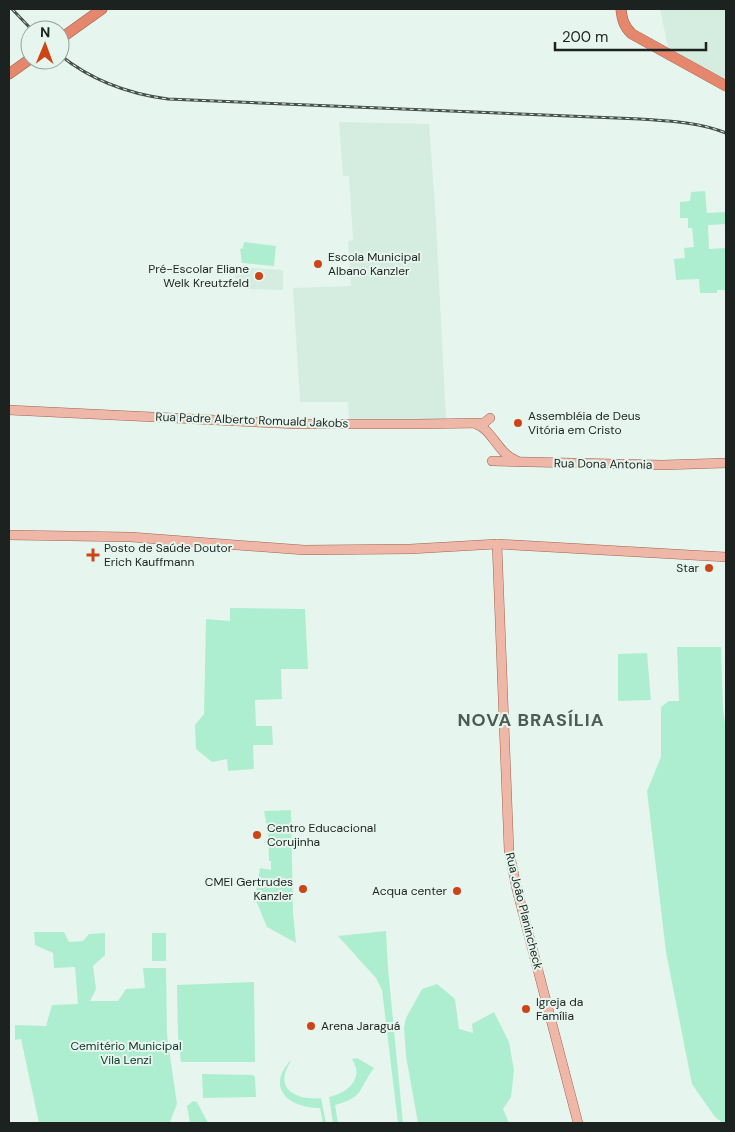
<svg xmlns="http://www.w3.org/2000/svg" width="735" height="1132" viewBox="0 0 735 1132" font-family="'DM Sans',sans-serif">
	<style>
		.built { fill: #d5ece1 }
		.green { fill: #adeed1 }
		.lines { fill: none; stroke-linecap: round; stroke-linejoin: round }
		.major-casing { stroke: #9e6451; stroke-width: 10 }
		.highway-casing { stroke: #9e6451; stroke-width: 11 }
		.major { stroke: #efb7a7; stroke-width: 9 }
		.highway { stroke: #e4876c; stroke-width: 10 }
		.rail-casing { stroke: #474f4b; stroke-width: 3 }
		.rail { stroke: #e6f6ee; stroke-width: 1; stroke-dasharray: 4; stroke-linecap: butt }
		.poi-dot { fill: #cd4517; stroke: #e6f6ee; stroke-width: 2 }
		.labels { text-anchor: middle; stroke-width: 4; stroke-linejoin: round; paint-order: stroke }
		.poi-label { font-size: 12px; fill: #1c221f; stroke: #e6f6ee; text-anchor: start }
		.street-label { font-size: 12px; fill: #1c221f; stroke: #e6f6ee }
		.park-label { font-size: 12px; fill: #0d3627; stroke: #e6f6ee }
		.district-label { font-size: 18px; font-weight: bold; letter-spacing: 1px; fill: #4e5b55; stroke: #e6f6ee }
	</style>
	<rect width="100%" height="100%" fill="#e6f6ee"/>
	<!-- built -->
	<g class="built">
		<path d="M 660,9 L 726,9 L 726,80 L 668,47 Z"/>
		<path d="M 339,122 L 429,124 L 436,221 L 446,420 L 349,420 L 348,402 L 300,402 L 293,288 L 351,286 L 348,241 L 353,240 L 349,176 L 343,176 Z"/>
		<path d="M 235,267 L 283,270 L 283,290 L 244,289 L 245,283 L 235,283 Z"/>
	</g>
	<!-- green -->
	<g class="green">
		<path d="M 705,191 L 707,213 L 726,212 L 726,224 L 708,225 L 709,249 L 726,248 L 726,290 L 717,290 L 717,293 L 700,293 L 699,279 L 676,280 L 674,259 L 685,258 L 684,248 L 694,247 L 692,228 L 688,228 L 688,218 L 680,218 L 680,202 L 690,201 L 691,192 Z"/>
		<path d="M 244,242 L 276,246 L 274,266 L 242,263 L 240,249 L 243,248 Z"/>
		<path d="M 230,608 L 305,609 L 308,669 L 281,669 L 282,699 L 255,700 L 256,726 L 272,726 L 273,745 L 253,745 L 254,769 L 228,771 L 227,759 L 212,762 L 196,749 L 195,725 L 204,714 L 206,619 L 230,621 Z"/>
		<path d="M 677,647 L 721,647 L 723,709 L 726,730 L 726,1123 L 723,1123 L 715,1117 L 692,1084 L 666,952 L 647,791 L 661,757 L 661,707 L 669,701 L 679,701 Z"/>
		<path d="M 647,653 L 651,700 L 618,701 L 618,654 Z"/>
		<path d="M 291,810 L 293,912 L 296,943 L 267,927 L 255,898 L 260,868 L 271,870 L 271,861 L 269,861 L 268,831 L 264,811 Z"/>
		<path d="M 386,931 L 388,968 L 403,1123 L 398,1123 L 382,990 L 376,978 L 338,936 Z"/>
		<path d="M 34,932 L 64,932 L 69,942 L 83,941 L 89,934 L 105,933 L 105,955 L 93,966 L 96,989 L 90,1001 L 118,1001 L 126,989 L 145,988 L 143,968 L 166,968 L 167,1035 L 177,1104 L 170,1122 L 39,1123 L 21,1039 L 15,1040 L 15,1025 L 46,1026 L 52,1005 L 78,1004 L 75,967 L 54,968 L 53,953 L 35,945 Z"/>
		<rect x="152" y="933" width="14" height="28"/>
		<path d="M 254,982 L 255,1062 L 181,1062 L 178,1037 L 177,985 Z"/>
		<path d="M 437,984 L 455,999 L 459,1029 L 473,1033 L 472,1024 L 494,1012 L 509,1042 L 514,1070 L 511,1097 L 503,1109 L 509,1123 L 418,1123 L 406,1056 L 404,1028 L 406,1018 L 422,989 Z"/>
		<path d="M 357,1058 L 374,1068 C 358,1089 365,1097 335,1105 L 338,1123 L 333,1123 L 329,1097 C 347,1093 365,1079 352,1059 Z"/>
		<path d="M 291,1060 C 290,1063 286,1069 285,1074 C 280,1095 306,1100 321,1098 L 326,1123 L 323,1123 L 320,1108 C 289,1108 265,1088 291,1060 Z"/>
		<path d="M 202,1074 L 253,1075 L 255,1077 L 256,1097 L 203,1098 Z"/>
		<path d="M 193,1101 L 197,1102 L 208,1123 L 190,1123 L 187,1106 Z"/>
	</g>
	<g class="lines">
		<defs>
			<g id="major">
				<path d="M 9,410 L 297,424 L 417,424 L 484,423 L 490,418"/>
				<path d="M 476,424 C 493,430 497,453 517,461"/>
				<path d="M 492,461 L 662,465 L 726,463"/>
				<path d="M 9,535 L 131,537 L 304,550 L 410,549 L 497,544 L 726,557"/>
				<path d="M 497,544 L 509,851 L 517,890 L 578,1123"/>
			</g>
			<g id="highway">
				<path d="M 621,9 C 622,19 624,27 632,34 L 726,86"/>
				<path d="M 60,39 L 102,9"/>
				<path d="M 9,74 L 30,59"/>
			</g>
		</defs>
		<!-- major casing -->
		<use href="#major" class="major-casing"/>
		<!-- highway casing -->
		<use href="#highway" class="highway-casing"/>
		<!-- major -->
		<use href="#major" class="major"/>
		<!-- highway -->
		<use href="#highway" class="highway"/>
		<defs>
			<g id="rail">
				<path d="M 12,9 L 32,30"/>
				<path d="M 60,55 C 91,80 129,94 168,99 L 640,119 C 669,121 699,122 726,133"/>
			</g>
		</defs>
		<!-- rail casing -->
		<use href="#rail" class="rail-casing"/>
		<!-- rail -->
		<use href="#rail" class="rail"/>
	</g>
	<!-- markers -->
	<g class="poi-dot">
		<circle cx="318" cy="264" r="5"/>
		<circle cx="259" cy="276" r="5"/>
		<circle cx="518" cy="423" r="5"/>
		<path d="M90.5 547.5h5v5h5v5h-5v5h-5v-5h-5v-5h5z"/>
		<circle cx="709" cy="568" r="5"/>
		<circle cx="257" cy="835" r="5"/>
		<circle cx="303" cy="889" r="5"/>
		<circle cx="457" cy="891" r="5"/>
		<circle cx="526" cy="1009" r="5"/>
		<circle cx="311" cy="1026" r="5"/>
	</g>
	<g class="labels">
		<!-- poi labels -->
		<g class="poi-label">
			<text x="328" y="261">Escola Municipal<tspan x="328" dy="14">Albano Kanzler</tspan></text>
			<text x="249" y="273" text-anchor="end">Pré-Escolar Eliane<tspan x="249" dy="14">Welk Kreutzfeld</tspan></text>
			<text x="528" y="420">Assembléia de Deus<tspan x="528" dy="14">Vitória em Cristo</tspan></text>
			<text x="104" y="552">Posto de Saúde Doutor<tspan x="104" dy="14">Erich Kauffmann</tspan></text>
			<text x="699" y="572" text-anchor="end">Star</text>
			<text x="267" y="832">Centro Educacional<tspan x="267" dy="14">Corujinha</tspan></text>
			<text x="293" y="886" text-anchor="end">CMEI Gertrudes<tspan x="293" dy="14">Kanzler</tspan></text>
			<text x="447" y="895" text-anchor="end">Acqua center</text>
			<text x="536" y="1006">Igreja da<tspan x="536" dy="14">Família</tspan></text>
			<text x="321" y="1030">Arena Jaraguá</text>
		</g>
		<!-- street labels -->
		<g class="street-label">
			<text transform="translate(252 420) rotate(2)" y="4">Rua Padre Alberto Romuald Jakobs</text>
			<text transform="translate(603 464) rotate(1)" y="4">Rua Dona Antonia</text>
			<text transform="translate(524 911) rotate(76)" y="4">Rua João Planincheck</text>
		</g>
		<!-- park labels -->
		<g class="park-label">
			<text x="126" y="1050">Cemitério Municipal<tspan x="126" dy="14">Vila Lenzi</tspan></text>
		</g>
		<!-- district labels -->
		<g class="district-label">
			<text x="531" y="726">NOVA BRASÍLIA</text>
		</g>
	</g>
	<!-- border -->
	<rect width="735" height="1132" fill="none" stroke="#1c221f" stroke-width="20"/>
	<!-- north arrow -->
	<g transform="translate(45 45) rotate(1)"><circle r="24" fill="#e6f6ee" stroke="#95a19b"/>
	<path d="M0-4L9 19L0 12L-9 19Z" fill="#cd4517"/>
	<text y="-8" font-size="14" font-weight="bold" text-anchor="middle" fill="#1c221f">N</text>
	</g>
	<!-- scale -->
	<path d="M555 42v8h151v-8" fill="none" stroke="#1c221f" stroke-width="2.5"/>
	<text x="562" y="42" font-size="15" fill="#1c221f" stroke="#e6f6ee" stroke-width="4" paint-order="stroke">200 m</text>
</svg>
